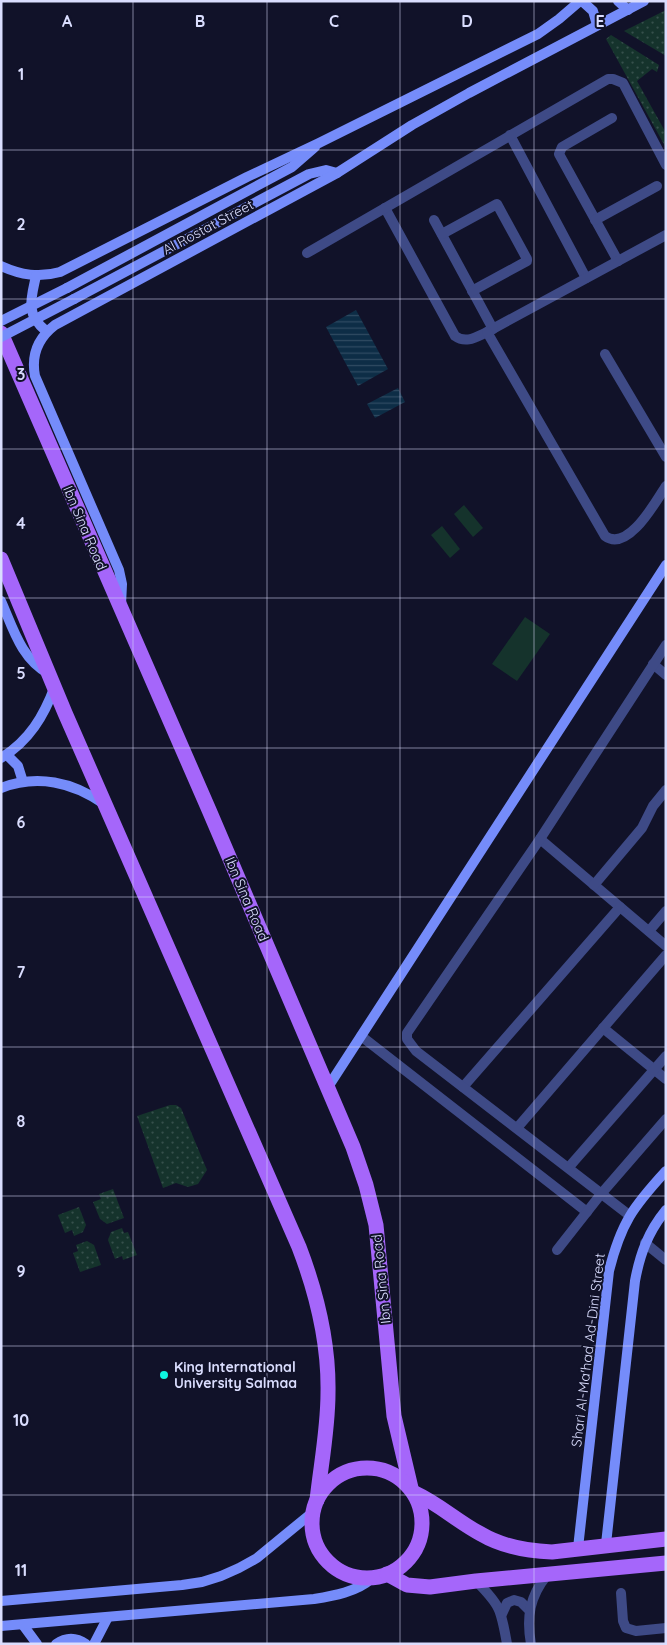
<svg xmlns="http://www.w3.org/2000/svg" width="667" height="1645" viewBox="0 0 667 1645" font-family="Quicksand,sans-serif">
	<style>
		.grass { fill: url(#grass-dots) }
		.park { fill: #15332c }
		.water { fill: url(#water-rules) }
		.lines { fill: none; stroke-linecap: round; stroke-linejoin: round }
		.street { stroke: #3e4a86; stroke-width: 10 }
		.secondary { stroke: #758cfa; stroke-width: 10 }
		.primary { stroke: #a566fa; stroke-width: 15 }
		.secondary-bridge { stroke: #758cfa; stroke-width: 10 }
		.grid { fill: none; stroke: #daddfe; stroke-width: 1; stroke-opacity: 0.55 }
		.poi-dot { fill: #0ef6e0; stroke: #111229; stroke-width: 2 }
		.labels { text-anchor: middle; stroke-width: 4; stroke-linejoin: round; paint-order: stroke }
		.street-label { font-size: 14px; fill: #daddfe; stroke: #111229 }
		.poi-label { font-size: 14px; font-weight: bold; fill: #daddfe; stroke: #111229; text-anchor: start }
		.grid-label { font-size: 16px; text-anchor: middle; font-weight: bold; fill: #daddfe; stroke: #111229; stroke-width: 4; stroke-linejoin: round; paint-order: stroke }
	</style>
	<defs>
		<pattern id="grass-dots" width="8" height="8" patternUnits="userSpaceOnUse" patternTransform="scale(1.25)"><rect width="8" height="8" fill="#15332c"/><path d="M2 2h.1M6 6h.1" fill="none" stroke="#36504c" stroke-width="1.8" stroke-linecap="round"/></pattern>
		<pattern id="water-rules" width="6" height="5" patternUnits="userSpaceOnUse" patternTransform="scale(1.25)"><rect width="6" height="5" fill="#0d2d46"/><path d="M0 2.5h6" fill="none" stroke="#304b62"/></pattern>
	</defs>
	<rect width="100%" height="100%" fill="#111229"/>
	<!-- grass -->
	<g class="grass">
		<path d="M 666,10 L 666,56 L 624,31 Z"/>
		<path d="M 611,35 L 659,65 L 657,72 L 652,69 L 637,81 L 666,133 L 666,148 L 606,39 Z"/>
		<path d="M 170,1105 L 176,1105 L 181,1108 L 207,1170 L 198,1184 L 188,1187 L 176,1183 L 163,1188 L 137,1116 Z"/>
		<path d="M 113,1189 L 124,1218 L 107,1224 L 100,1219 L 93,1202 L 101,1199 L 99,1194 Z"/>
		<path d="M 79,1207 L 86,1225 L 83,1232 L 74,1236 L 72,1230 L 65,1233 L 58,1215 Z"/>
		<path d="M 122,1228 L 124,1233 L 128,1232 L 137,1255 L 123,1260 L 122,1256 L 115,1259 L 108,1240 L 111,1232 Z"/>
		<path d="M 87,1241 L 94,1245 L 101,1265 L 80,1272 L 73,1253 L 78,1251 L 76,1245 Z"/>
	</g>
	<!-- park -->
	<g class="park">
		<path d="M 464,505 L 483,528 L 473,537 L 454,514 Z"/>
		<path d="M 442,526 L 460,549 L 450,558 L 431,535 Z"/>
		<path d="M 525,617 L 550,634 L 517,681 L 492,664 Z"/>
	</g>
	<!-- water -->
	<g class="water">
		<path d="M 356,310 L 388,369 L 358,386 L 326,327 Z"/>
		<path d="M 398,388 L 405,402 L 375,418 L 367,404 Z"/>
	</g>
	<g class="lines">
		<!-- street -->
		<g class="street">
			<path d="M 612,118 L 562,147 L 559,154 L 618,261"/>
			<path d="M 510,135 L 586,278"/>
			<path d="M 385,208 L 455,336 C 466,344 476,337 487,332 L 666,235"/>
			<path d="M 434,220 L 493,329"/>
			<path d="M 595,220 L 657,186"/>
			<path d="M 442,234 L 497,204 L 527,259 L 527,261 L 472,291"/>
			<path d="M 307,253 L 608,79 L 613,79 L 623,83 L 666,165"/>
			<path d="M 487,332 L 605,536 C 628,553 656,501 666,486"/>
			<path d="M 605,354 L 666,457"/>
			<path d="M 653,664 L 666,675"/>
			<path d="M 540,839 L 666,946"/>
			<path d="M 594,885 L 642,828 L 653,806 L 666,790"/>
			<path d="M 649,931 L 666,911"/>
			<path d="M 603,1028 L 666,1079"/>
			<path d="M 361,1036 L 587,1212"/>
			<path d="M 463,1087 L 620,907"/>
			<path d="M 517,1128 L 666,955"/>
			<path d="M 569,1167 L 666,1056"/>
			<path d="M 629,1215 L 416,1051 L 407,1039 L 407,1033 L 540,839 L 666,645"/>
			<path d="M 645,1243 L 666,1260"/>
			<path d="M 557,1250 L 601,1194 L 666,1119"/>
			<path d="M 476,1581 C 501,1606 501,1610 507,1644"/>
			<path d="M 621,1593 L 623,1621 L 626,1628 L 636,1631 L 666,1628"/>
			<path d="M 502,1614 L 507,1603 L 514,1600 L 521,1602 L 529,1610"/>
			<path d="M 531,1644 C 526,1617 530,1596 547,1575"/>
		</g>
		<!-- secondary -->
		<g class="secondary">
			<path d="M 582,1 L 593,11 L 597,25"/>
			<path d="M 618,1 L 628,10"/>
			<path d="M 1,266 C 21,275 39,278 60,272 L 247,177 L 319,143 L 538,34 L 559,19 L 580,1"/>
			<path d="M 36,276 C 31,299 25,314 46,331"/>
			<path d="M 67,288 L 292,167 L 315,147"/>
			<path d="M 74,299 L 309,174 L 326,170 L 337,173"/>
			<path d="M 1,601 C 13,628 21,659 49,674"/>
			<path d="M 121,605 L 122,584 L 119,570 L 35,376 C 31,355 38,338 55,325 L 337,173 L 412,125 L 469,93 L 644,1"/>
			<path d="M 7,755 L 18,766 L 23,782"/>
			<path d="M 1,758 C 29,741 44,716 55,686"/>
			<path d="M 1,788 C 37,774 73,782 104,804"/>
			<path d="M 328,1087 L 666,565"/>
			<path d="M 606,1544 L 635,1281 C 640,1254 648,1232 666,1210"/>
			<path d="M 578,1548 L 609,1271 C 621,1223 633,1207 666,1171"/>
			<path d="M 1,1601 L 182,1585 L 202,1582 L 221,1576 L 239,1568 L 257,1558 L 313,1512"/>
			<path d="M 23,1625 L 37,1644"/>
			<path d="M 1,1626 L 314,1599 C 333,1596 357,1592 372,1578"/>
			<path d="M 56,1644 C 66,1637 76,1637 86,1644"/>
			<path d="M 94,1644 L 108,1617"/>
		</g>
		<!-- primary -->
		<g class="primary">
			<path d="M 1,333 L 209,810 L 353,1147 L 366,1185 L 376,1225 L 394,1416 L 411,1488"/>
			<path d="M 1,559 L 65,713 L 299,1247 C 317,1294 329,1342 328,1393 C 328,1429 321,1464 317,1500"/>
			<circle cx="367" cy="1523" r="55"/>
			<path d="M 415,1493 C 439,1504 458,1522 481,1534 C 503,1547 527,1551 552,1552 L 666,1539"/>
			<path d="M 387,1574 L 407,1585 L 430,1587 L 476,1581 L 666,1563"/>
		</g>
		<!-- secondary-bridge -->
		<g class="secondary-bridge">
			<path d="M 1,321 L 67,288"/>
			<path d="M 1,337 L 74,299"/>
		</g>
	</g>
	<!-- grid -->
	<path class="grid" d="M 133,1 L 133,1644M 267,1 L 267,1644M 400,1 L 400,1644M 534,1 L 534,1644M 1,150 L 666,150M 1,299 L 666,299M 1,449 L 666,449M 1,598 L 666,598M 1,748 L 666,748M 1,897 L 666,897M 1,1047 L 666,1047M 1,1196 L 666,1196M 1,1346 L 666,1346M 1,1495 L 666,1495"/>
	<!-- markers -->
	<circle class="poi-dot" cx="164" cy="1375" r="5"/>
	<g class="labels">
		<!-- street labels -->
		<g class="street-label">
			<text transform="translate(208 227) rotate(-28)" y="5">Al Rostat Street</text>
			<text transform="translate(85 528) rotate(67)" y="5">Ibn Sina Road</text>
			<text transform="translate(247 899) rotate(67)" y="5">Ibn Sina Road</text>
			<text transform="translate(381 1279) rotate(-96)" y="5">Ibn Sina Road</text>
			<text transform="translate(588 1350) rotate(-83)" y="5">Shari Al-Ma'had Ad-Dini Street</text>
		</g>
		<!-- poi labels -->
		<g class="poi-label">
			<text x="174" y="1372">King International<tspan x="174" dy="16">University Salmaa</tspan></text>
		</g>
	</g>
	<g class="grid-label">
		<text x="67" y="27">A</text>
		<text x="200" y="27">B</text>
		<text x="334" y="27">C</text>
		<text x="467" y="27">D</text>
		<text x="600" y="27">E</text>
		<text x="21" y="80">1</text>
		<text x="21" y="230">2</text>
		<text x="21" y="380">3</text>
		<text x="21" y="529">4</text>
		<text x="21" y="679">5</text>
		<text x="21" y="828">6</text>
		<text x="21" y="978">7</text>
		<text x="21" y="1127">8</text>
		<text x="21" y="1277">9</text>
		<text x="21" y="1426">10</text>
		<text x="21" y="1576">11</text>
	</g>
	<!-- border -->
	<rect width="667" height="1645" fill="none" stroke="#daddfe" stroke-width="5"/>
</svg>
